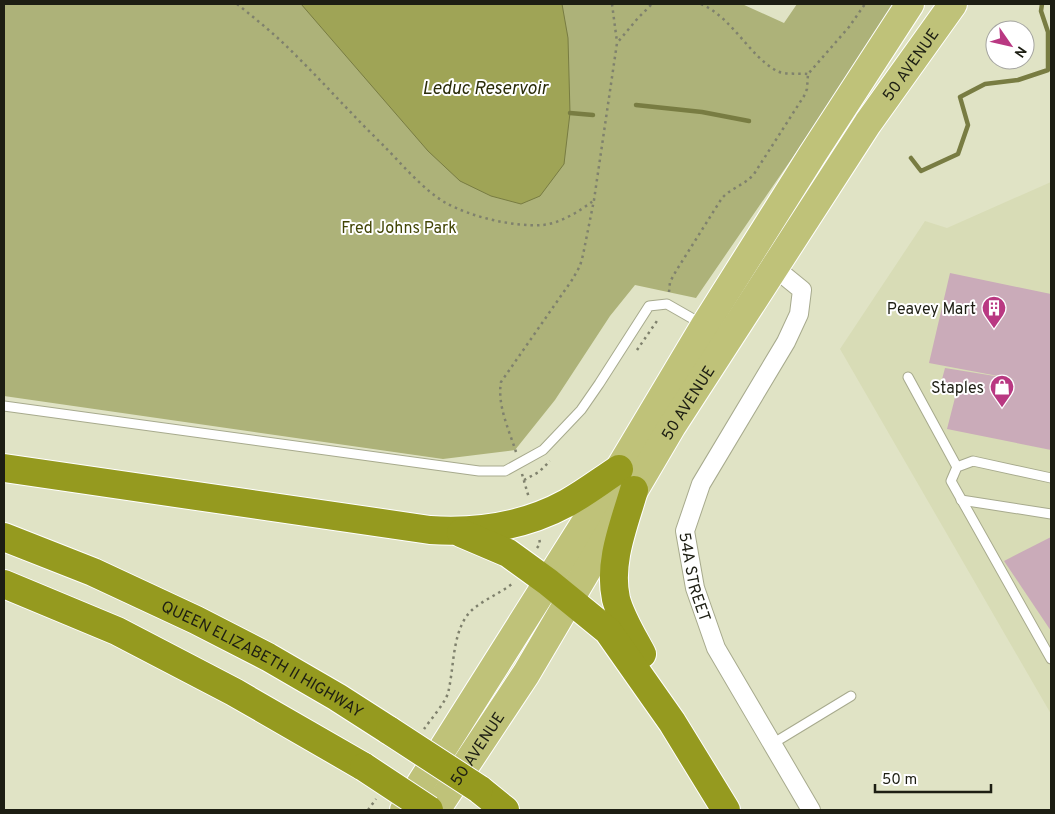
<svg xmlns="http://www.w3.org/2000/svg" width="1055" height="814" viewBox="0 0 1055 814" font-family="Overpass,sans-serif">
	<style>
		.built { fill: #d8dcb6 }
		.green { fill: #adb279 }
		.water { fill: #9fa456; stroke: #787c42 }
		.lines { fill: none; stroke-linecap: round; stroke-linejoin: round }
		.stream { stroke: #787c42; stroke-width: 4.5 }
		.building { fill: #caabb9 }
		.lane-casing { stroke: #a7aa8d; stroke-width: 11 }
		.street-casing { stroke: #a7aa8d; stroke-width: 20 }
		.primary-casing { stroke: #fff; stroke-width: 30 }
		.highway-casing { stroke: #fff; stroke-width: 30 }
		.path { stroke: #7f816d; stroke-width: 2.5; stroke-dasharray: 2.5 4; stroke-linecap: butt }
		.lane { stroke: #fff; stroke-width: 9 }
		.street { stroke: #fff; stroke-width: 18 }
		.primary { stroke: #bfc279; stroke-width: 28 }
		.highway { stroke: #959a1f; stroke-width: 28 }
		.highway-bridge-casing { stroke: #fff; stroke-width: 30; stroke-linecap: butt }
		.highway-bridge { stroke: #959a1f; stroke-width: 28 }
		.labels { text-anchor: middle; stroke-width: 4; stroke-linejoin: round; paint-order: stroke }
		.street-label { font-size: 16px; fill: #1d1e13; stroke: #fff }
		.park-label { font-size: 16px; fill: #424506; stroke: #fff }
		.poi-label { font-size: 16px; fill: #1d1e13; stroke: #fff; text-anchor: end }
		.water-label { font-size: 18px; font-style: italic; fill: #2a2c09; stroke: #fff }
	</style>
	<rect width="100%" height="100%" fill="#e0e3c5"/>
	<!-- built -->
	<path class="built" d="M 1051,182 L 1051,714 L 840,349 L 925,221 L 947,228 Z"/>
	<!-- green -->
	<path class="green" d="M 4,4 L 742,4 L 784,23 L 797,4 L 898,4 L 696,298 L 635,285 L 610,316 L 555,400 L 515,450 L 443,459 L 4,396 Z"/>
	<!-- water -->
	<path class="water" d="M 301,4 L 562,4 L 568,38 L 570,113 L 564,164 L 540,196 L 521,204 L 491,196 L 460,181 L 428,151 Z"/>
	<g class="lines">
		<!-- stream -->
		<g class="stream">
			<path d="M 636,105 L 702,112 L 749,121"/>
			<path d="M 570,113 L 593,115"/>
			<path d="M 911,158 L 921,171 L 958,154 L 968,125 L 960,97 L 985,84 L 1018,80 L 1048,70 L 1048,32 L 1041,11 L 1042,4"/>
		</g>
	</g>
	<!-- building -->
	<g class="building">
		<path d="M 950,273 L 1051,294 L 1051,450 L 947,429 L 958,386 L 941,383 L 945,368 L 1020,380 L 929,363 Z"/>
		<path d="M 1051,537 L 1051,631 L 1004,561 Z"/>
	</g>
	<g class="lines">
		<defs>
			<g id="lane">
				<path d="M 908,377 L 957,467"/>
				<path d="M 4,406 L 479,471 L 505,471 L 543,450 L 581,410 L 599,384 L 649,306 L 667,304 L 702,324"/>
				<path d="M 1051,478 L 973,461 L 957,467 L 951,481 L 1051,659"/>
				<path d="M 961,500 L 1051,514"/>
				<path d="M 772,744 L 851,696"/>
			</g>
			<g id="street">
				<path id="s1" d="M 775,268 L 802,290 L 799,314 L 786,342 L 701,484 L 685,531 L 695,588 L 716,648 L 811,810"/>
			</g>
			<g id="primary">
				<path d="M 404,810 L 619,469 L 705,325 L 812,155 L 910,4"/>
				<path id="s2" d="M 436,810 L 526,674 L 672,426 L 868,123 L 953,4"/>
			</g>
			<g id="highway">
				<path d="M 4,468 L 430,530 C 477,533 525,526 567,503 C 585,493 602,480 619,469"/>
				<path d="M 634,490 C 624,525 608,562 616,599 C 621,618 633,637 642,654"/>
				<path d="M 461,533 L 508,553 L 548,582 L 608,631 L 672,722 L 726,810"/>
				<path id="s3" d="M 4,537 L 93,572 L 196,620 L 268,657 L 337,697 L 390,731"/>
				<path d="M 4,584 L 117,631 L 234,692 L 364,767"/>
				<path d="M 479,789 L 505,810"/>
			</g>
		</defs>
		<!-- lane casing -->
		<use href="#lane" class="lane-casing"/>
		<!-- street casing -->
		<use href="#street" class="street-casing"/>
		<!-- primary casing -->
		<use href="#primary" class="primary-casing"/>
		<!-- highway casing -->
		<use href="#highway" class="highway-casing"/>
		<!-- path -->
		<g class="path">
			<path d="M 237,4 C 252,16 267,28 281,41 C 316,74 348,111 382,144 C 401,163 423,190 446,203 C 471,217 514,227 542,225 C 559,224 580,211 593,201"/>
			<path d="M 612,4 L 617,42"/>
			<path d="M 701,4 C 733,18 749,56 777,71 C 785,75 799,73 808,74"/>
			<path d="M 669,292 L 670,282 L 676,271 L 722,198 C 731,188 745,185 754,174 L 804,96 L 807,89 L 808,74 L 849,27 L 865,4"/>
			<path d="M 637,350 L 659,318"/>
			<path d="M 516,452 C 509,430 497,405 501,382 L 572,280 L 580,266 L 583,255 L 594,200 L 617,43 L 638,18 L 652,4"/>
			<path d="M 522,474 L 529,498"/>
			<path d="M 524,480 L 539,472 L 550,461"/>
			<path d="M 537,548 L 540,544 L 539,537"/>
			<path d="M 424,729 C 431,719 445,703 448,693 C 454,669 452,638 466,617 C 476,602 499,595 513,583"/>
			<path d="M 368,810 L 376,799"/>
		</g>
		<!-- lane -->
		<use href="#lane" class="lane"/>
		<!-- street -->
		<use href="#street" class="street"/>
		<!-- primary -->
		<use href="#primary" class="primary"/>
		<!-- highway -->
		<use href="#highway" class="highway"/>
		<defs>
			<g id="highway-bridge">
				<path d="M 390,731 L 479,789"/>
				<path d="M 364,767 L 429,810"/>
			</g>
		</defs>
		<!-- highway-bridge casing -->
		<use href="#highway-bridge" class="highway-bridge-casing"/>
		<!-- highway-bridge -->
		<use href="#highway-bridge" class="highway-bridge"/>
	</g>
	<!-- icons -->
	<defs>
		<symbol id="building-pin" viewBox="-11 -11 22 30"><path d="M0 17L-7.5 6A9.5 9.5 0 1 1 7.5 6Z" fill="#b93882" stroke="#fff"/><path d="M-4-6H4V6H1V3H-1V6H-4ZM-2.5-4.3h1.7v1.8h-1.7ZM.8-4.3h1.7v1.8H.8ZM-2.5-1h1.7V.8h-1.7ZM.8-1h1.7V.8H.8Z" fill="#fff"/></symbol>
		<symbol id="shop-pin" viewBox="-11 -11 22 30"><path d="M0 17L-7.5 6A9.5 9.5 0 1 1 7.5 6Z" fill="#b93882" stroke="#fff"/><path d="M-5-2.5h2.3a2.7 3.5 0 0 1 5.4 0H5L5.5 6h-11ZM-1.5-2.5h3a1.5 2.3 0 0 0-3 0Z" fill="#fff"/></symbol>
	</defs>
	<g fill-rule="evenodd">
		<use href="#building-pin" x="980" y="294" width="28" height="38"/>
		<use href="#shop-pin" x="988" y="373" width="28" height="38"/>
	</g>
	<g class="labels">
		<!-- street labels -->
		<g class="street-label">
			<text dy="6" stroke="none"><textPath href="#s2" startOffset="884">50 AVENUE</textPath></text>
			<text dy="6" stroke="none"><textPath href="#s2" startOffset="479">50 AVENUE</textPath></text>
			<text dy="6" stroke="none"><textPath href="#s1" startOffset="352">54A STREET</textPath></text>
			<text dy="6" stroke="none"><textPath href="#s3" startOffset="286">QUEEN ELIZABETH II HIGHWAY</textPath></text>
			<text dy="6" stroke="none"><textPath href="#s2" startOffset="74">50 AVENUE</textPath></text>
		</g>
		<!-- park labels -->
		<g class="park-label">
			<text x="399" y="233">Fred Johns Park</text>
		</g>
		<!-- poi labels -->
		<g class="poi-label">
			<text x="976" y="314">Peavey Mart</text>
			<text x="984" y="393">Staples</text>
		</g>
		<!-- water labels -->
		<g class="water-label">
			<text x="485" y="94">Leduc Reservoir</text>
		</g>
	</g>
	<!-- border -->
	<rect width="1055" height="814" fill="none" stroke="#1d1e13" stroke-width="10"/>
	<!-- north arrow -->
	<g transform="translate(1010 45) rotate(124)"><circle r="24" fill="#ffffff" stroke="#a5a5a1"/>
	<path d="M0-4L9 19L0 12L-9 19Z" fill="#b93882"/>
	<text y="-8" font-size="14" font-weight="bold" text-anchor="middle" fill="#1d1e13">N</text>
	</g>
	<!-- scale -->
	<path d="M875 784v8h116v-8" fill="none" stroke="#1d1e13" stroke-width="2.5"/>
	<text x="882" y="784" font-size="15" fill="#1d1e13" stroke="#ffffff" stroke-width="4" paint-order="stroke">50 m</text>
</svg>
